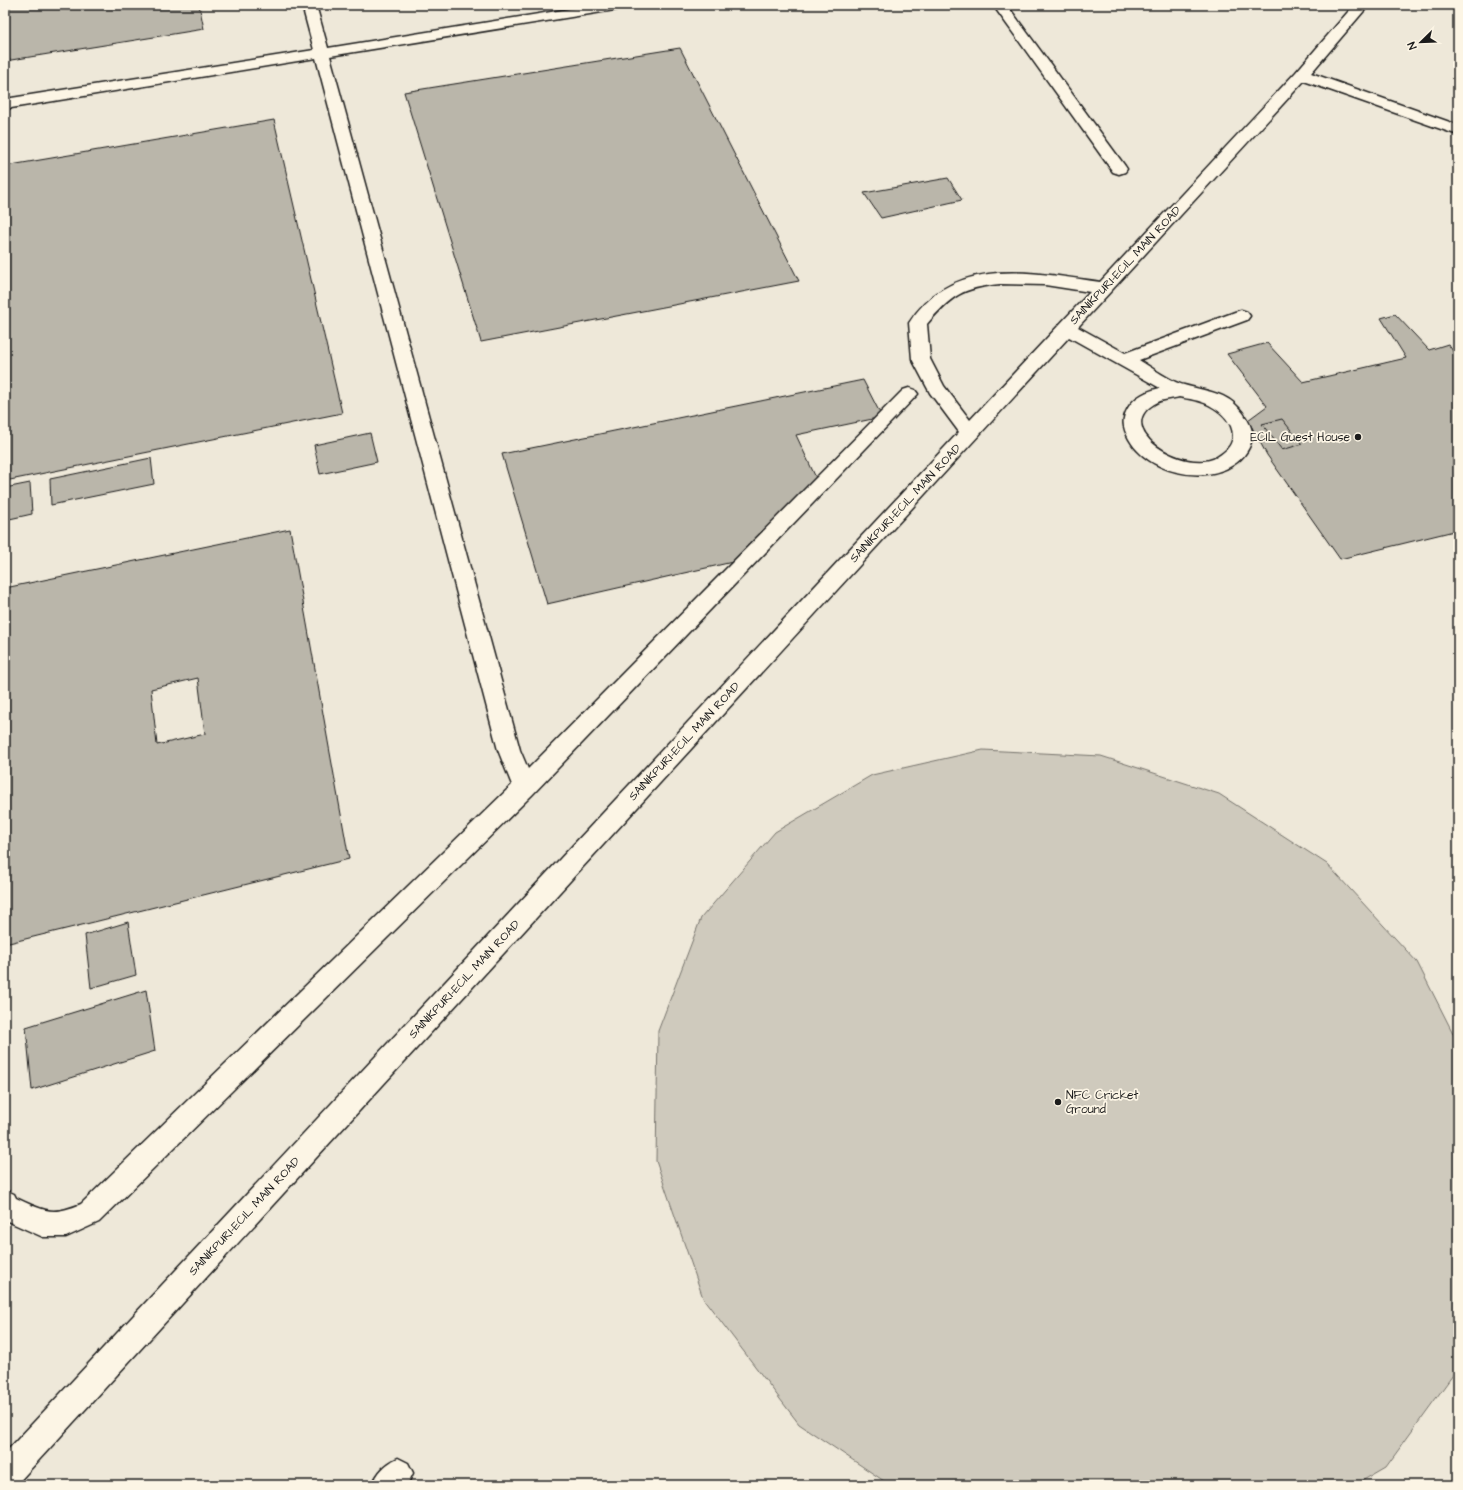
<svg xmlns="http://www.w3.org/2000/svg" width="1463" height="1490" viewBox="0 0 1463 1490" font-family="'Architects Daughter',sans-serif">
	<style>
		.green { fill: #cfcabd; stroke: #76736c }
		.building { fill: #bab6aa; stroke: #1c1c1c; fill-rule: evenodd }
		.lines { fill: none; stroke-linecap: round; stroke-linejoin: round }
		.minor-casing { stroke: #1c1c1c; stroke-width: 3 }
		.minor { fill: #fcf5e5; fill-rule: evenodd }
		.poi-dot { fill: #1c1c1c; stroke: #fcf5e5; stroke-width: 1.5 }
		.labels { text-anchor: middle; stroke-width: 3.5; stroke-linejoin: round; paint-order: stroke }
		.street-label { font-size: 12px; fill: #1c1c1c; stroke: #fcf5e5 }
		.poi-label { font-size: 12px; fill: #1c1c1c; stroke: #fcf5e5; text-anchor: end }
	</style>
	<rect width="100%" height="100%" fill="#eee8d9"/>
	<filter id="ink" filterUnits="userSpaceOnUse"><feTurbulence type="fractalNoise" baseFrequency=".025" numOctaves="2"/><feDisplacementMap in="SourceGraphic" scale="8" xChannelSelector="R" yChannelSelector="G"/><feConvolveMatrix kernelMatrix="1 2 1 2 8 2 1 2 1" color-interpolation-filters="sRGB"/></filter>
	<g filter="url(#ink)">
		<!-- green -->
		<path class="green" d="M 983,750 L 1101,756 L 1219,794 L 1327,864 L 1417,962 L 1458,1043 L 1458,1368 L 1386,1467 L 1355,1485 L 890,1485 L 799,1424 L 703,1298 L 656,1161 L 658,1031 L 701,918 L 775,832 L 872,775 Z"/>
		<!-- building -->
		<g class="building">
			<path d="M 5,5 L 199,5 L 204,29 L 5,61 Z"/>
			<path d="M 680,48 L 799,281 L 481,342 L 404,92 Z"/>
			<path d="M 274,120 L 342,413 L 5,481 L 5,166 Z"/>
			<path d="M 948,178 L 962,200 L 881,218 L 864,193 Z"/>
			<path d="M 1395,314 L 1429,350 L 1448,344 L 1458,358 L 1458,530 L 1340,559 L 1267,455 L 1248,420 L 1267,406 L 1227,354 L 1267,343 L 1303,382 L 1406,358 L 1381,318 Z"/>
			<path d="M 863,380 L 882,417 L 796,435 L 817,480 L 737,561 L 547,604 L 502,454 Z"/>
			<path d="M 1282,419 L 1302,444 L 1282,450 L 1262,424 Z"/>
			<path d="M 370,433 L 377,462 L 320,474 L 314,445 Z"/>
			<path d="M 151,458 L 154,484 L 51,505 L 50,479 Z"/>
			<path d="M 30,483 L 32,514 L 5,520 L 5,488 Z"/>
			<path d="M 290,529 L 349,859 L 5,944 L 5,588 ZM 198,678 L 205,734 L 157,745 L 151,689 Z"/>
			<path d="M 128,922 L 136,975 L 91,988 L 85,935 Z"/>
			<path d="M 146,990 L 155,1051 L 32,1090 L 26,1027 Z"/>
		</g>
		<g class="lines">
			<defs>
				<g id="minor">
					<path d="M 302,5 L 316,5 L 328,48 L 594,5 L 628,5 L 626,8 L 621,9 L 330,56 L 520,750 L 528,769 L 903,390 L 909,388 L 915,390 L 918,394 L 532,795 L 99,1222 L 66,1237 L 43,1237 L 5,1220 L 5,1190 L 14,1194 L 16,1198 C 43,1210 51,1217 81,1204 L 512,785 L 498,750 L 316,58 L 5,109 L 5,99 L 314,50 Z"/>
					<path d="M 993,5 L 1007,5 L 1125,166 L 1127,169 L 1125,172 L 1119,174 L 1113,172 Z"/>
					<path d="M 1354,5 L 1369,5 L 1311,73 L 1458,125 L 1458,135 L 1304,81 L 1078,327 L 1125,353 L 1235,312 L 1241,310 L 1247,312 L 1250,316 L 1247,320 L 1139,360 C 1151,367 1171,382 1184,385 C 1207,392 1227,391 1243,413 C 1247,419 1251,425 1252,432 C 1253,446 1244,458 1233,465 C 1202,485 1147,472 1129,439 C 1123,428 1121,420 1128,408 C 1135,396 1147,391 1160,388 L 1069,337 L 16,1485 L 5,1485 L 5,1453 L 959,432 L 930,393 L 912,359 L 909,323 C 952,255 1032,272 1100,282 L 1296,72 ZM 1000,284 L 1045,285 L 1090,292 L 970,420 L 944,386 L 930,359 L 927,324 C 952,295 962,288 1000,284 ZM 1179,397 C 1189,399 1199,400 1209,405 C 1232,417 1245,441 1217,457 C 1185,476 1107,427 1158,402 C 1164,399 1172,399 1179,397 Z"/>
					<path d="M 398,1458 L 408,1463 L 413,1473 L 407,1485 L 372,1485 C 378,1472 385,1464 398,1458 Z"/>
				</g>
			</defs>
			<!-- minor casing -->
			<use href="#minor" class="minor-casing"/>
			<!-- minor -->
			<use href="#minor" class="minor"/>
		</g>
	</g>
	<!-- markers -->
	<g class="poi-dot">
		<circle cx="1358" cy="437" r="4"/>
		<circle cx="1058" cy="1102" r="4"/>
	</g>
	<g class="labels">
		<!-- street labels -->
		<g class="street-label">
			<text transform="translate(1125 265) rotate(-47)" y="4">SAINIKPURI-ECIL MAIN ROAD</text>
			<text transform="translate(905 503) rotate(-47)" y="4">SAINIKPURI-ECIL MAIN ROAD</text>
			<text transform="translate(684 741) rotate(-47)" y="4">SAINIKPURI-ECIL MAIN ROAD</text>
			<text transform="translate(464 979) rotate(-47)" y="4">SAINIKPURI-ECIL MAIN ROAD</text>
			<text transform="translate(244 1216) rotate(-47)" y="4">SAINIKPURI-ECIL MAIN ROAD</text>
		</g>
		<!-- poi labels -->
		<g class="poi-label">
			<text x="1350" y="441">ECIL Guest House</text>
			<text x="1066" y="1099" text-anchor="start">NFC Cricket<tspan x="1066" dy="14">Ground</tspan></text>
		</g>
	</g>
	<!-- margin -->
	<rect width="1463" height="1490" fill="none" stroke="#fcf5e5" stroke-width="20"/>
	<rect x="10" y="10" width="1443" height="1470" fill="none" stroke="#1c1c1c" stroke-width="1.5" filter="url(#ink)"/>
	<!-- north arrow -->
	<g transform="translate(1421 42) rotate(247)" stroke="#fcf5e5" stroke-width="3" paint-order="stroke">
	<path d="M0-3L7 15L0 10L-7 15Z" fill="#1c1c1c"/>
	<text y="-6" font-size="11" font-weight="bold" text-anchor="middle" fill="#1c1c1c">N</text>
	</g>
</svg>
